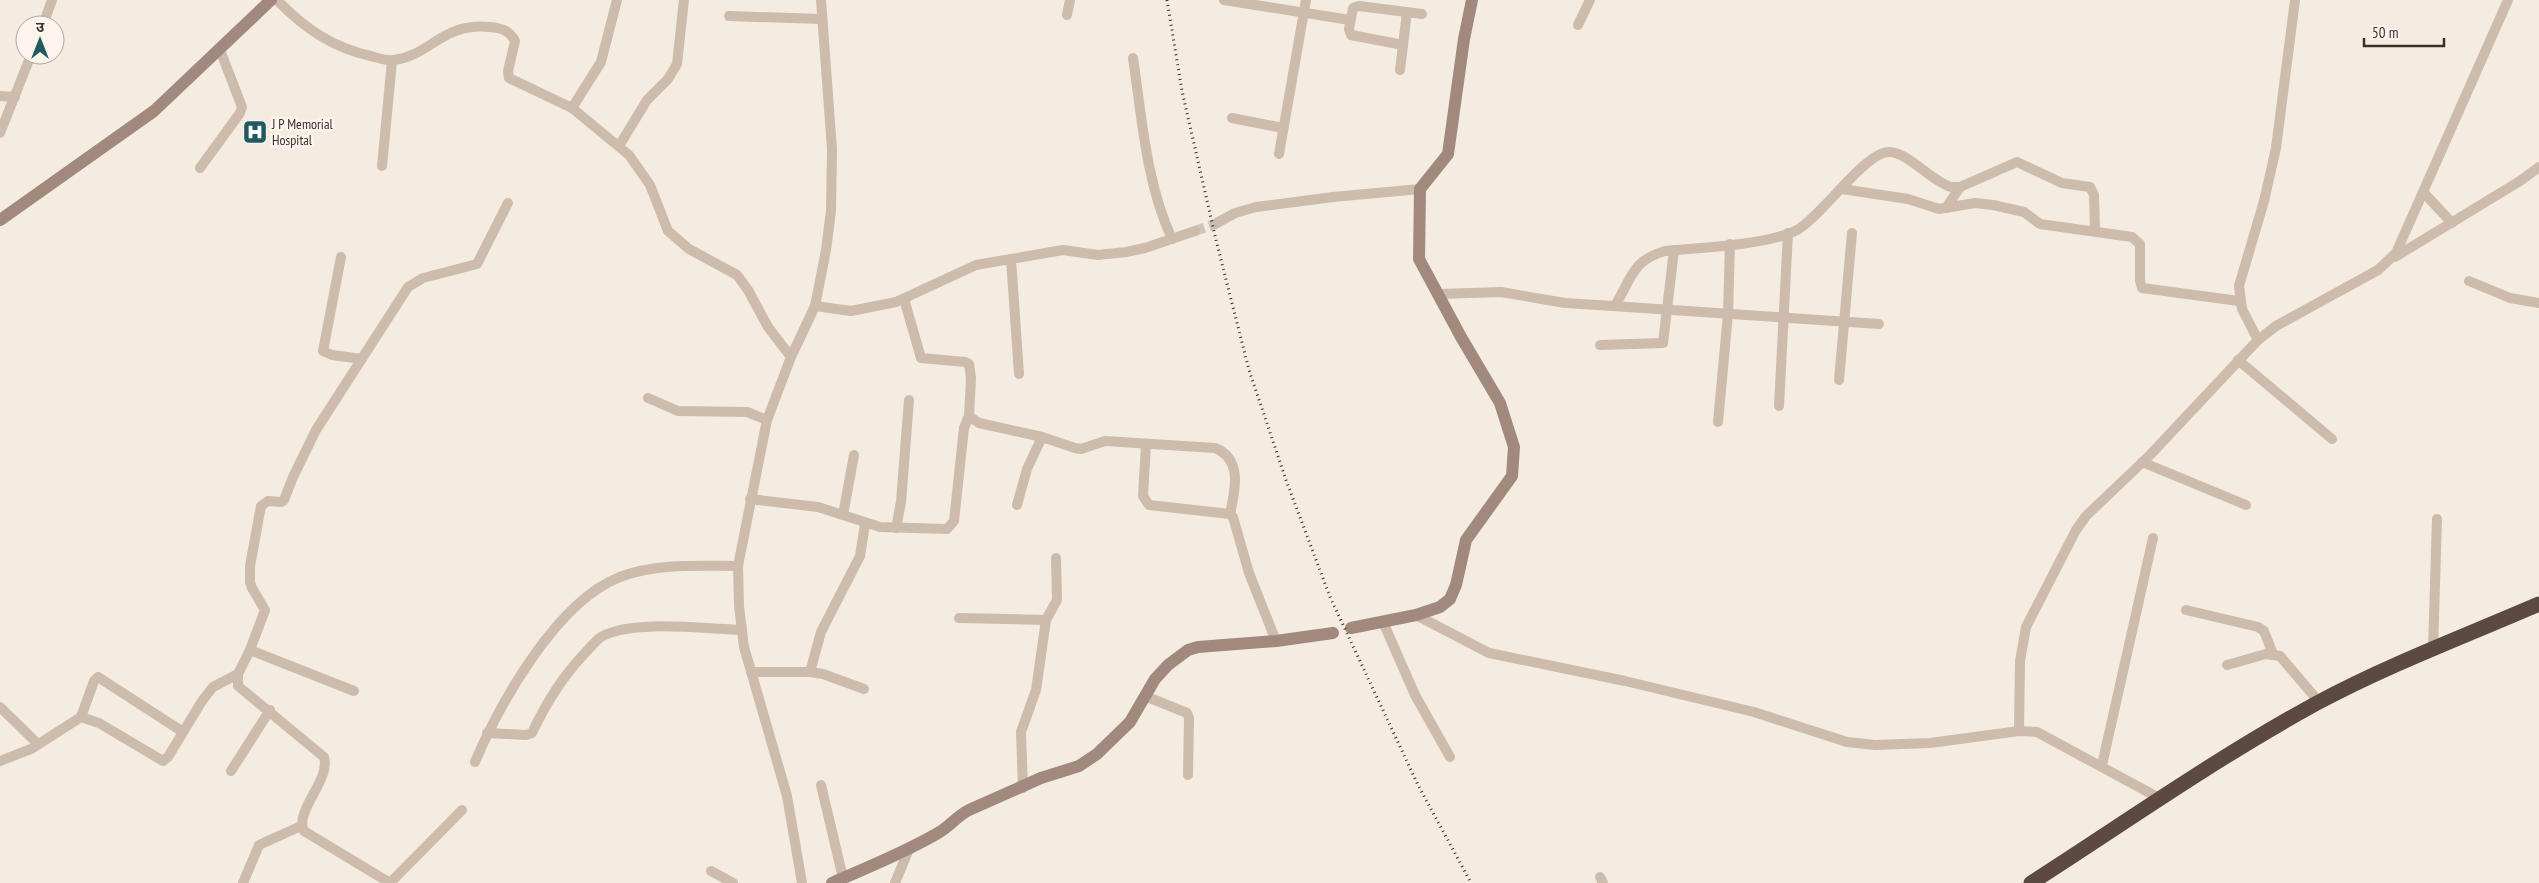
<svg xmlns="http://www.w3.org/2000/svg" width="2539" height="883" viewBox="0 0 2539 883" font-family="'PT Sans Narrow','Noto Sans Devanagari',sans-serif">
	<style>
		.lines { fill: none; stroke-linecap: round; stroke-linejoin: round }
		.street-tunnel { stroke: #cfc6bd; stroke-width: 10; stroke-dasharray: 10 5; stroke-linecap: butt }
		.street { stroke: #cdbbac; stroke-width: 10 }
		.secondary { stroke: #a18a7d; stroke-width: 12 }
		.highway { stroke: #5c4a42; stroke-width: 15 }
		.rail { stroke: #3b302b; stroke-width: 3; stroke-dasharray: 1 4; stroke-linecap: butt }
		.labels { text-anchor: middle; stroke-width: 5; stroke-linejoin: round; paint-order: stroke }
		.poi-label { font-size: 14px; fill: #3b302b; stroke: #fbf5ee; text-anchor: start }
	</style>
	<rect width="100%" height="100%" fill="#f4ebe1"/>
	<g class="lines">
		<!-- street-tunnel -->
		<path class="street-tunnel" d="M 1195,231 L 1215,224"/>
		<!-- street -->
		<g class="street">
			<path d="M 277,0 C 304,28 333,48 371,56 C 378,58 387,61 394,60 C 430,56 442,22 490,27 C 501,28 509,30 515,41 L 508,71 L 509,78 L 572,108 L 629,155 L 650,185 L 668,231 L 689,249 L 737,275 L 748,290 L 768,327 L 791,357"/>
			<path d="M 1224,0 L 1350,20"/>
			<path d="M 1067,15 L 1070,0"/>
			<path d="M 729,16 L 822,19"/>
			<path d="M 43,25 L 52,0"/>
			<path d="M 1578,25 L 1590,0"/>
			<path d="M 1403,45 L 1351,35 L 1349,29 L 1353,8 L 1359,6 L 1422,14"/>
			<path d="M 1133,58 C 1142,118 1146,183 1172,239"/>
			<path d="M 1400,70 L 1407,12"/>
			<path d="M 0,96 L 15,97"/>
			<path d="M 572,108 L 601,62 L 617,0"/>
			<path d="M 1232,118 L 1283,128"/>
			<path d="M 0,133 L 31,55"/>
			<path d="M 619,146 L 647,100 L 668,79 L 677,64 L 684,0"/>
			<path d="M 1279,154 L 1306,0"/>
			<path d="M 382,166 L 392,61"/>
			<path d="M 200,168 L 240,113 L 242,107 L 220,50"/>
			<path d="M 1842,189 L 1908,199 L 1939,209 L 1975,203 L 1993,205 L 2024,212 L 2040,224 L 2132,237 L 2140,244 L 2140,281 L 2142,288 L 2239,301"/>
			<path d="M 2424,193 L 2452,223"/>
			<path d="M 1946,208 L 1960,187"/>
			<path d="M 1215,224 L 1235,213 L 1256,207 L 1333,197 L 1420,189"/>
			<path d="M 341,257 L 323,351 L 332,355 L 362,359"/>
			<path d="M 2395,257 L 2520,181 L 2539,167"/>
			<path d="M 1011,259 L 1019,374"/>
			<path d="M 2469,281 L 2510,298 L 2539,303"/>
			<path d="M 1439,294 L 1501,292 L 1565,303 L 1613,306 L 1616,304 C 1632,277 1633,260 1665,251 C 1699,248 1768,245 1797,230 C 1822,216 1865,152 1889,152 C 1908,152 1931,181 1951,187 L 1960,187 L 2017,162 L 2062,183 L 2090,187 L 2094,195 L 2095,231"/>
			<path d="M 904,299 L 921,358 L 965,362 L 969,364 L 971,378 L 969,416 L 979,423 L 1042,437 L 1075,448 L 1081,449 L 1105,441 L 1215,448 C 1243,459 1235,491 1230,514"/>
			<path d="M 815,306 L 851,311 L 896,302 L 976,265 L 1063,250 L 1098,255 L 1126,252 L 1145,248 L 1195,231"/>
			<path d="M 1613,306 L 1879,324"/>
			<path d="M 2258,340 L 2242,309 L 2239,286 L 2264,201 L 2276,148 L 2295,0"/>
			<path d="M 1600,345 L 1663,343 L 1674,250"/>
			<path d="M 2238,360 L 2332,439"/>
			<path d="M 1839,380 L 1852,233"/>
			<path d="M 648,398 L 678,411 L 747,412 L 767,420"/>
			<path d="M 1779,406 L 1788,233"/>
			<path d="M 1718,422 L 1728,314 L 1730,244"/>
			<path d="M 1146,445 L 1143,496 L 1149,505 L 1230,514 L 1233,517 L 1249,573 L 1276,641"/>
			<path d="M 2142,462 L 2246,505"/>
			<path d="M 750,499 L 818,507 L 880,527 L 947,529 L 954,521 L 964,428 L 969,416"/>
			<path d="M 1017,505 L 1027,469 L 1042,437"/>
			<path d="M 843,515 L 854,455"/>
			<path d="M 896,528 L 901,502 L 909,400"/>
			<path d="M 2186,610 L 2258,627 L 2264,631 L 2273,654"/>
			<path d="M 1416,615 L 1489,653 L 1625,681 L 1754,712 L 1847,742 L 1875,745 L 1930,743 L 2019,731 L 2037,732 L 2161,799"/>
			<path d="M 959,618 L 1046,620"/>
			<path d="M 1383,622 L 1415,695 L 1450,757"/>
			<path d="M 250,650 L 354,691"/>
			<path d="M 2433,650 L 2437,519"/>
			<path d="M 2227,665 L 2266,654 L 2280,656 L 2319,702"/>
			<path d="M 751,672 L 810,672 L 823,674 L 864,689"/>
			<path d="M 810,672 L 821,632 L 860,556 L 865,524"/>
			<path d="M 1145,696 L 1187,713 L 1189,718 L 1188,775"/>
			<path d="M 0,707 L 38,744"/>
			<path d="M 81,717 L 94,681 L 98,677 L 183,732"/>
			<path d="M 2019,731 L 2020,661 L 2026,627 L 2076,530 L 2086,516 L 2150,455 L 2258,340 L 2276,326 L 2378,270 L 2396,253 L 2508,0"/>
			<path d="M 487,733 L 526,735 L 532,733 C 546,703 562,677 585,653 C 590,648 595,641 601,637 C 632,619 705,629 742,630"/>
			<path d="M 0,761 L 31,749 L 81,717 L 99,723 L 163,761 L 168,757 L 202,701 L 213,687 L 238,674"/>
			<path d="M 475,762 C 500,703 557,601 620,577 C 657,563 699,566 738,566"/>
			<path d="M 2102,765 L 2153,538"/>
			<path d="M 231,771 L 270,710"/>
			<path d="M 821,785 L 843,878"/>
			<path d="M 1023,788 L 1021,732 L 1036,690 L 1046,620 L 1057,600 L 1056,558"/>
			<path d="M 711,871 L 733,883"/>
			<path d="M 1600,877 L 1603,883"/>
			<path d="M 243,883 L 259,845 L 301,826"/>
			<path d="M 390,883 L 304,831 C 294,811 331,780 324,757 L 238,686 L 238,674 L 250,650 L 265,610 L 252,588 L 250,582 L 250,566 L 261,506 L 268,501 L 281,502 L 284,500 L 293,477 L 316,430 L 408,287 L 423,278 L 477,264 L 508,203"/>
			<path d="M 390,883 L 462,810"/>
			<path d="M 802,883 L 787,796 L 744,647 L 739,606 L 738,566 L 767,420 L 791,357 L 815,306 L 826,250 L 831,211 L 832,149 L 821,0"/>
			<path d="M 895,883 L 909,849"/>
		</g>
		<!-- secondary -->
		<g class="secondary">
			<path d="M 0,220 L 154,111 L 271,0"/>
			<path d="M 1351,628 L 1416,615 L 1440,607 L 1450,599 L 1456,585 L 1466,540 L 1512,476 L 1514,447 L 1500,403 L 1461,337 L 1419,259 L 1420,189 L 1448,154 L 1464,39 L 1472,0"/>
			<path d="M 832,883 C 868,867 904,853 938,833 C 950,826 957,816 969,810 L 1041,778 L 1079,766 L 1097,754 L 1130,722 L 1155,679 L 1168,665 L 1188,650 L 1198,647 L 1276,641 L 1333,633"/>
		</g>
		<!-- highway -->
		<path class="highway" d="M 2031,883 C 2126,822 2218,757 2317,703 C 2388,665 2465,636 2539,604"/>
		<!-- rail -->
		<path class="rail" d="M 1167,0 L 1182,91 L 1216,240 L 1249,370 L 1286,480 L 1330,597 L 1418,785 L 1471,883"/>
	</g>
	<!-- icons -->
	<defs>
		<symbol id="hospital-square" viewBox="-11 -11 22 22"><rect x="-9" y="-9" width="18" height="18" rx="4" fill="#1f5a5e" stroke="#fbf5ee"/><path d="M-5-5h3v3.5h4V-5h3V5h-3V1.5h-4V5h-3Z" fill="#fff"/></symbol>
	</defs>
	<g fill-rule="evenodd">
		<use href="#hospital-square" x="241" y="118" width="28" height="28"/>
	</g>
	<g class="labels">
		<!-- poi labels -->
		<g class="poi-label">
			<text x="272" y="129">J P Memorial<tspan x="272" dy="16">Hospital</tspan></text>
		</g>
	</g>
	<!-- north arrow -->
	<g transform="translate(40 40)"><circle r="24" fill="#fbf5ee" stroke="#aea6a0"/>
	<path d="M0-4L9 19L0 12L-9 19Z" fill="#1f5a5e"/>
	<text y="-8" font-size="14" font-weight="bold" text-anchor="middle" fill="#3b302b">उ</text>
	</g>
	<!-- scale -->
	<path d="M2364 38v8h80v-8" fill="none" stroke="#3b302b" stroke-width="2.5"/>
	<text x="2372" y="38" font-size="15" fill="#3b302b" stroke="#fbf5ee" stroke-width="4" paint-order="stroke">50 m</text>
</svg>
